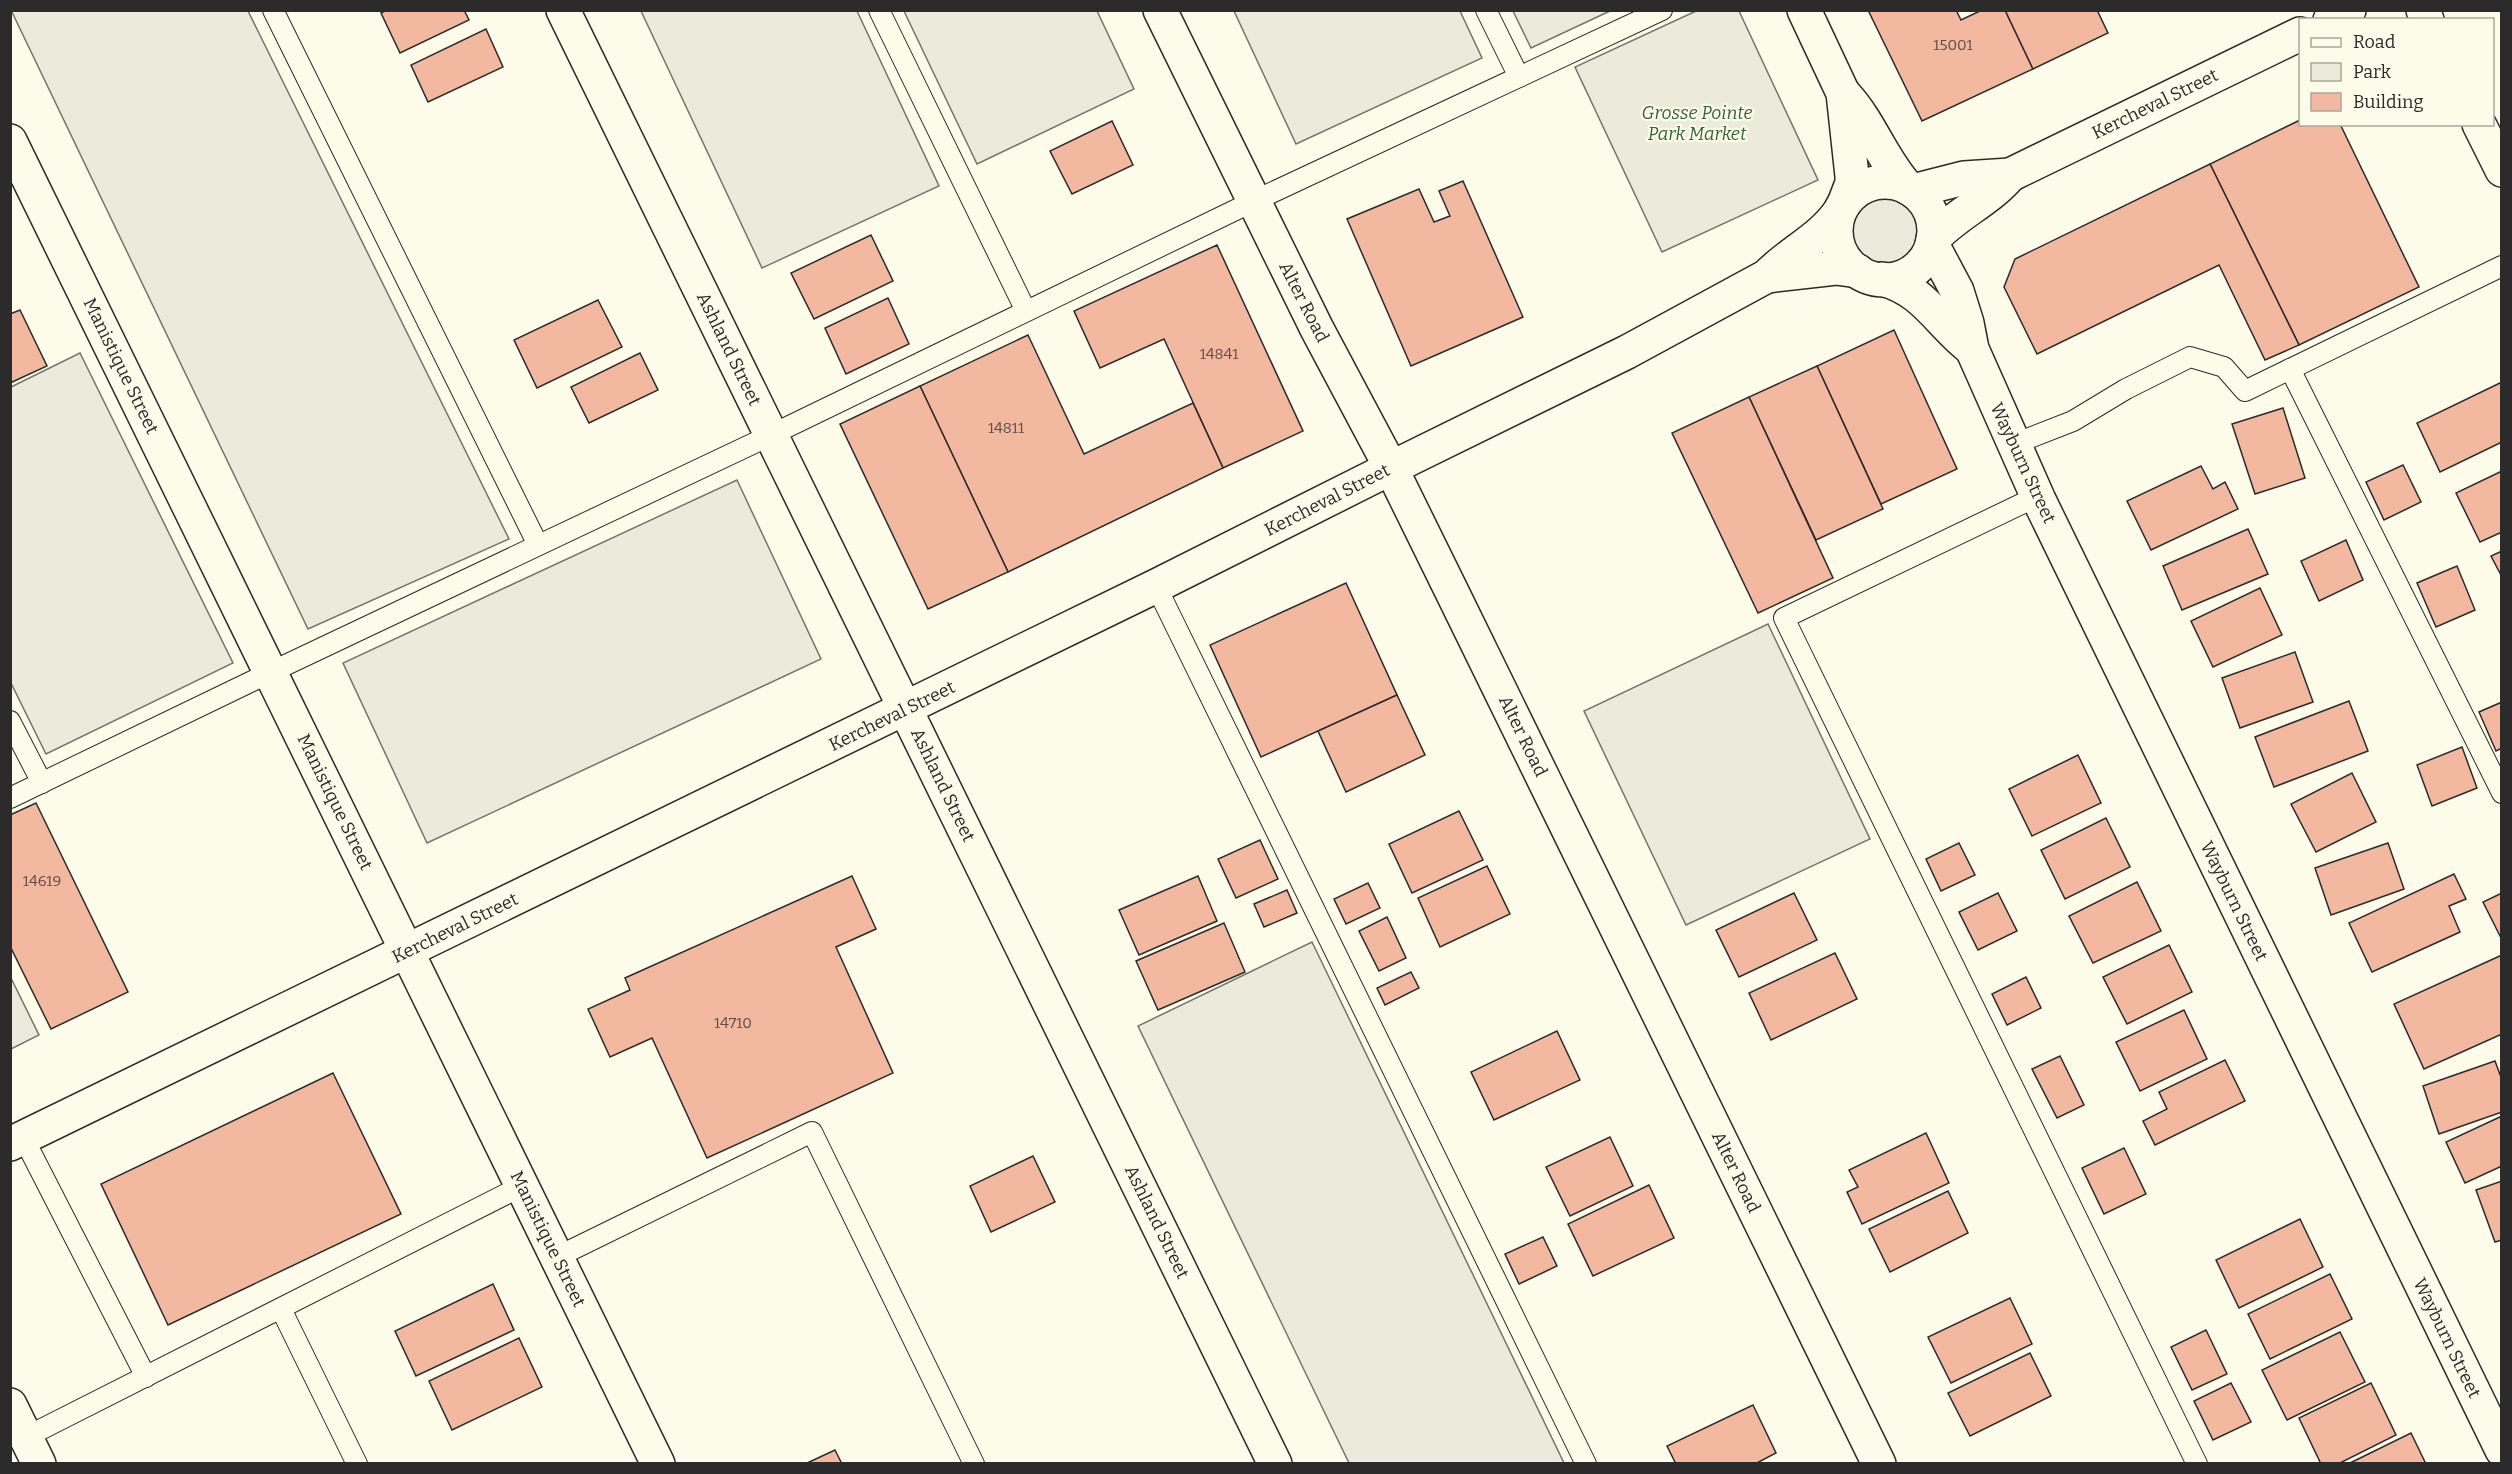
<svg xmlns="http://www.w3.org/2000/svg" width="2512" height="1474" viewBox="0 0 2512 1474" font-family="Bitter,serif">
	<style>
		.green { fill: #ecebdb; stroke: #74746e; stroke-width: 1.5 }
		.building { fill: #f2b8a0; stroke: #2b2b2b; stroke-width: 1.5 }
		.lines { fill: none; stroke-linecap: round; stroke-linejoin: round }
		.service-casing { stroke: #2b2b2b; stroke-width: 22 }
		.minor-casing { stroke: #2b2b2b; stroke-width: 36 }
		.tertiary-casing { stroke: #2b2b2b; stroke-width: 36 }
		.service { stroke: #fdfbea; stroke-width: 20 }
		.minor { stroke: #fdfbea; stroke-width: 33 }
		.tertiary { stroke: #fdfbea; stroke-width: 33 }
		.labels { text-anchor: middle; stroke-width: 4.5; stroke-linejoin: round; paint-order: stroke }
		.number-label { font-size: 15px; fill: #5d4e48 }
		.street-label { font-size: 18px; fill: #2b2b2b; stroke: #fdfbea }
		.park-label { font-size: 18px; font-style: italic; fill: #34623c; stroke: #fdfbea }
	</style>
	<rect width="100%" height="100%" fill="#fdfbea"/>
	<!-- green -->
	<g class="green">
		<path d="M 11,10 L 248,11 L 509,539 L 308,629 Z"/>
		<path d="M 641,11 L 857,11 L 939,186 L 762,268 Z"/>
		<path d="M 904,11 L 1097,11 L 1134,89 L 977,164 Z"/>
		<path d="M 1234,11 L 1460,11 L 1482,58 L 1296,144 Z"/>
		<path d="M 1513,11 L 1610,11 L 1531,48 Z"/>
		<path d="M 1696,11 L 1739,11 L 1818,180 L 1662,252 L 1575,67 Z"/>
		<circle cx="1885" cy="231" r="33"/>
		<path d="M 80,353 L 233,663 L 46,754 L 11,683 L 11,387 Z"/>
		<path d="M 737,480 L 821,659 L 427,843 L 343,663 Z"/>
		<path d="M 1768,624 L 1870,839 L 1686,925 L 1584,711 Z"/>
		<path d="M 1312,942 L 1564,1463 L 1349,1463 L 1138,1026 Z"/>
		<path d="M 11,978 L 39,1035 L 11,1049 L 10,1049 Z"/>
	</g>
	<!-- building -->
	<g class="building">
		<path d="M 387,10 L 464,10 L 469,20 L 400,53 L 381,13 Z"/>
		<path d="M 1868,10 L 1956,10 L 1961,20 L 1982,10 L 2005,10 L 2033,69 L 1922,121 Z"/>
		<path d="M 2005,10 L 2097,10 L 2108,33 L 2033,69 Z"/>
		<path d="M 486,29 L 503,67 L 428,102 L 411,65 Z"/>
		<path d="M 2300,120 L 2300,124 L 2340,124 L 2419,287 L 2299,345 L 2210,164 Z"/>
		<path d="M 1112,121 L 1133,165 L 1072,194 L 1050,151 Z"/>
		<path d="M 2210,164 L 2299,345 L 2265,360 L 2219,265 L 2037,354 L 2004,287 L 2015,259 Z"/>
		<path d="M 1463,181 L 1523,317 L 1411,366 L 1347,219 L 1419,189 L 1434,222 L 1450,216 L 1439,191 Z"/>
		<path d="M 871,235 L 893,281 L 814,319 L 791,273 Z"/>
		<path d="M 1217,245 L 1303,431 L 1223,468 L 1164,339 L 1100,368 L 1074,311 Z"/>
		<path d="M 888,298 L 909,344 L 846,374 L 825,328 Z"/>
		<path d="M 598,300 L 622,347 L 537,388 L 514,340 Z"/>
		<path d="M 20,310 L 47,366 L 10,383 L 10,314 Z"/>
		<path d="M 1894,330 L 1957,469 L 1881,504 L 1817,366 Z"/>
		<path d="M 1028,335 L 1084,454 L 1193,403 L 1223,468 L 1008,572 L 920,386 Z"/>
		<path d="M 640,353 L 658,390 L 589,423 L 571,387 Z"/>
		<path d="M 1817,366 L 1883,509 L 1816,540 L 1749,397 Z"/>
		<path d="M 2502,382 L 2502,442 L 2440,472 L 2417,423 Z"/>
		<path d="M 920,386 L 1008,572 L 928,609 L 840,424 Z"/>
		<path d="M 1749,397 L 1833,578 L 1758,613 L 1672,433 Z"/>
		<path d="M 2283,408 L 2305,478 L 2255,494 L 2232,424 Z"/>
		<path d="M 2403,465 L 2421,502 L 2384,520 L 2366,482 Z"/>
		<path d="M 2201,466 L 2213,489 L 2225,482 L 2238,509 L 2151,550 L 2127,501 Z"/>
		<path d="M 2502,471 L 2502,532 L 2480,542 L 2456,493 Z"/>
		<path d="M 2248,529 L 2268,574 L 2182,610 L 2163,566 Z"/>
		<path d="M 2346,540 L 2363,580 L 2319,601 L 2301,561 Z"/>
		<path d="M 2502,551 L 2502,577 L 2491,556 Z"/>
		<path d="M 2457,566 L 2475,610 L 2436,627 L 2417,583 Z"/>
		<path d="M 1346,583 L 1397,695 L 1261,757 L 1210,645 Z"/>
		<path d="M 2260,588 L 2282,635 L 2213,667 L 2191,621 Z"/>
		<path d="M 2295,652 L 2313,702 L 2240,728 L 2222,678 Z"/>
		<path d="M 1397,695 L 1425,755 L 1346,792 L 1318,731 Z"/>
		<path d="M 2349,701 L 2368,751 L 2274,787 L 2255,737 Z"/>
		<path d="M 2502,702 L 2502,748 L 2496,751 L 2479,712 Z"/>
		<path d="M 2462,747 L 2477,788 L 2432,806 L 2417,765 Z"/>
		<path d="M 2078,755 L 2101,803 L 2032,836 L 2009,789 Z"/>
		<path d="M 2352,773 L 2376,822 L 2316,852 L 2291,804 Z"/>
		<path d="M 36,803 L 128,992 L 51,1029 L 10,946 L 10,815 Z"/>
		<path d="M 1459,811 L 1483,860 L 1412,893 L 1389,844 Z"/>
		<path d="M 2106,818 L 2130,867 L 2065,899 L 2041,850 Z"/>
		<path d="M 1260,840 L 1278,879 L 1236,898 L 1218,859 Z"/>
		<path d="M 1959,843 L 1975,875 L 1941,891 L 1926,859 Z"/>
		<path d="M 2388,843 L 2404,889 L 2331,915 L 2315,868 Z"/>
		<path d="M 1487,866 L 1510,914 L 1440,947 L 1418,898 Z"/>
		<path d="M 2454,874 L 2466,899 L 2449,906 L 2460,932 L 2372,972 L 2349,923 Z"/>
		<path d="M 852,876 L 876,929 L 836,947 L 893,1073 L 707,1158 L 652,1038 L 610,1057 L 588,1009 L 630,990 L 625,978 Z"/>
		<path d="M 1198,876 L 1217,921 L 1139,955 L 1119,910 Z"/>
		<path d="M 2137,882 L 2161,931 L 2093,963 L 2069,916 Z"/>
		<path d="M 1368,883 L 1380,908 L 1346,924 L 1334,899 Z"/>
		<path d="M 1287,890 L 1297,913 L 1264,927 L 1254,904 Z"/>
		<path d="M 1794,893 L 1817,940 L 1739,977 L 1716,930 Z"/>
		<path d="M 1998,893 L 2017,931 L 1978,950 L 1959,912 Z"/>
		<path d="M 2502,893 L 2502,940 L 2483,902 Z"/>
		<path d="M 1387,917 L 1406,958 L 1379,971 L 1359,931 Z"/>
		<path d="M 1224,923 L 1245,972 L 1158,1010 L 1136,961 Z"/>
		<path d="M 2169,945 L 2192,992 L 2127,1024 L 2103,977 Z"/>
		<path d="M 1835,953 L 1857,999 L 1771,1040 L 1749,993 Z"/>
		<path d="M 2502,955 L 2502,1034 L 2424,1069 L 2394,1004 Z"/>
		<path d="M 1411,972 L 1419,988 L 1385,1005 L 1377,988 Z"/>
		<path d="M 2026,977 L 2041,1008 L 2007,1025 L 1992,994 Z"/>
		<path d="M 2184,1010 L 2207,1059 L 2140,1091 L 2116,1042 Z"/>
		<path d="M 1557,1031 L 1580,1080 L 1494,1120 L 1471,1072 Z"/>
		<path d="M 2060,1056 L 2084,1105 L 2057,1118 L 2032,1069 Z"/>
		<path d="M 2225,1060 L 2245,1101 L 2155,1145 L 2143,1121 L 2167,1109 L 2159,1092 Z"/>
		<path d="M 2495,1061 L 2502,1080 L 2502,1112 L 2439,1134 L 2423,1086 Z"/>
		<path d="M 333,1073 L 401,1214 L 168,1325 L 101,1184 Z"/>
		<path d="M 2502,1116 L 2502,1166 L 2465,1183 L 2446,1142 Z"/>
		<path d="M 1926,1133 L 1949,1183 L 1862,1224 L 1847,1192 L 1858,1187 L 1849,1170 Z"/>
		<path d="M 1610,1137 L 1633,1186 L 1570,1216 L 1546,1167 Z"/>
		<path d="M 2124,1148 L 2146,1194 L 2104,1214 L 2082,1168 Z"/>
		<path d="M 1033,1156 L 1055,1202 L 991,1232 L 970,1186 Z"/>
		<path d="M 2502,1181 L 2502,1240 L 2495,1242 L 2476,1190 Z"/>
		<path d="M 1649,1185 L 1674,1238 L 1593,1276 L 1568,1224 Z"/>
		<path d="M 1948,1191 L 1968,1233 L 1890,1272 L 1869,1229 Z"/>
		<path d="M 2300,1219 L 2323,1267 L 2239,1308 L 2216,1260 Z"/>
		<path d="M 1543,1237 L 1557,1266 L 1519,1284 L 1505,1254 Z"/>
		<path d="M 2330,1274 L 2352,1319 L 2270,1359 L 2248,1314 Z"/>
		<path d="M 493,1284 L 514,1330 L 416,1376 L 395,1331 Z"/>
		<path d="M 2010,1298 L 2032,1344 L 1951,1383 L 1928,1337 Z"/>
		<path d="M 2206,1330 L 2227,1374 L 2192,1390 L 2171,1347 Z"/>
		<path d="M 2340,1332 L 2365,1382 L 2287,1420 L 2262,1370 Z"/>
		<path d="M 519,1338 L 542,1387 L 452,1430 L 429,1381 Z"/>
		<path d="M 2030,1353 L 2051,1396 L 1970,1436 L 1948,1393 Z"/>
		<path d="M 2231,1383 L 2251,1422 L 2213,1440 L 2194,1401 Z"/>
		<path d="M 2371,1383 L 2396,1435 L 2338,1464 L 2321,1464 L 2299,1418 Z"/>
		<path d="M 1753,1405 L 1776,1453 L 1755,1464 L 1676,1464 L 1667,1446 Z"/>
		<path d="M 2411,1433 L 2426,1464 L 2348,1464 Z"/>
		<path d="M 835,1450 L 842,1464 L 805,1464 Z"/>
	</g>
	<g class="lines">
		<defs>
			<g id="service">
				<path d="M 273,10 L 538,545"/>
				<path d="M 879,10 L 1026,311"/>
				<path d="M 1486,10 L 1519,77"/>
				<path d="M 2290,369 L 2502,793"/>
				<path d="M 2014,444 L 2073,421 L 2126,389 L 2190,357 L 2224,367 L 2245,391 L 2502,266"/>
				<path d="M 2038,496 L 1784,618 L 2197,1464"/>
				<path d="M 1156,586 L 1586,1464"/>
				<path d="M 10,721 L 42,783"/>
				<path d="M 10,798 L 271,672 L 771,435 L 1254,201 L 1662,10"/>
				<path d="M 23,1137 L 146,1377"/>
				<path d="M 557,1257 L 812,1132 L 974,1464"/>
				<path d="M 281,1309 L 357,1464"/>
				<path d="M 26,1437 L 522,1186"/>
			</g>
			<g id="minor">
				<path d="M 563,10 L 1275,1464"/>
				<path d="M 1804,10 L 1843,93 L 1852,176 L 1852,183 L 1844,204"/>
				<path d="M 2423,10 L 2427,20"/>
				<path d="M 1845,95 C 1871,123 1882,160 1908,188"/>
				<path d="M 2479,124 L 2502,170"/>
				<path d="M 10,141 L 658,1464"/>
				<path d="M 1932,244 L 1957,291 L 1967,323 L 1972,349 L 2039,500 L 2502,1450"/>
				<path d="M 1882,279 C 1925,290 1939,324 1972,349"/>
				<path d="M 10,1405 L 39,1464"/>
			</g>
			<g id="tertiary">
				<path d="M 1160,10 L 1317,329 L 1391,468 L 1453,594 L 1879,1464"/>
				<path d="M 2330,20 L 2349,10"/>
				<circle cx="1885" cy="231" r="49"/>
				<path d="M 1913,191 L 1964,178 L 2010,175 L 2300,34"/>
				<path d="M 1933,239 C 1956,214 1988,201 2010,175"/>
				<path d="M 1767,276 L 1836,268 L 1858,271"/>
				<path d="M 10,1144 L 1156,586 L 1391,468 L 1627,352 L 1767,276 C 1790,252 1821,239 1840,211"/>
			</g>
		</defs>
		<!-- service casing -->
		<use href="#service" class="service-casing"/>
		<!-- minor casing -->
		<use href="#minor" class="minor-casing"/>
		<!-- tertiary casing -->
		<use href="#tertiary" class="tertiary-casing"/>
		<!-- service -->
		<use href="#service" class="service"/>
		<!-- minor -->
		<use href="#minor" class="minor"/>
		<!-- tertiary -->
		<use href="#tertiary" class="tertiary"/>
	</g>
	<g class="labels">
		<!-- number labels -->
		<g class="number-label">
			<text x="1953" y="50">15001</text>
			<text x="1219" y="359">14841</text>
			<text x="1006" y="433">14811</text>
			<text x="42" y="886">14619</text>
			<text x="733" y="1028">14710</text>
		</g>
		<!-- street labels -->
		<g class="street-label">
			<text transform="translate(2155 104) rotate(-26)" y="6">Kercheval Street</text>
			<text transform="translate(1304 302) rotate(63)" y="6">Alter Road</text>
			<text transform="translate(729 349) rotate(64)" y="6">Ashland Street</text>
			<text transform="translate(121 366) rotate(64)" y="6">Manistique Street</text>
			<text transform="translate(2023 463) rotate(65)" y="6">Wayburn Street</text>
			<text transform="translate(1327 500) rotate(-27)" y="6">Kercheval Street</text>
			<text transform="translate(892 716) rotate(-26)" y="6">Kercheval Street</text>
			<text transform="translate(1523 736) rotate(64)" y="6">Alter Road</text>
			<text transform="translate(943 785) rotate(64)" y="6">Ashland Street</text>
			<text transform="translate(335 802) rotate(64)" y="6">Manistique Street</text>
			<text transform="translate(2234 901) rotate(64)" y="6">Wayburn Street</text>
			<text transform="translate(455 928) rotate(-26)" y="6">Kercheval Street</text>
			<text transform="translate(1736 1172) rotate(64)" y="6">Alter Road</text>
			<text transform="translate(1157 1222) rotate(64)" y="6">Ashland Street</text>
			<text transform="translate(548 1239) rotate(64)" y="6">Manistique Street</text>
			<text transform="translate(2447 1338) rotate(64)" y="6">Wayburn Street</text>
		</g>
		<!-- park labels -->
		<g class="park-label">
			<text x="1697" y="119">Grosse Pointe<tspan x="1697" dy="21">Park Market</tspan></text>
		</g>
	</g>
	<!-- border -->
	<rect width="2512" height="1474" fill="none" stroke="#2b2b2b" stroke-width="24"/>
	<!-- legend -->
	<rect x="2299" y="18" width="195" height="108" fill="#fdfbea" stroke="#a9a89e" stroke-width="1.5"/>
	<rect x="2311" y="38" width="30" height="9" fill="#fdfbea" stroke="#a9a89e" stroke-width="1.5"/>
	<text x="2353" y="48" font-size="18" fill="#2b2b2b">Road</text>
	<rect x="2311" y="63" width="30" height="18" fill="#ecebdb" stroke="#a9a89e" stroke-width="1.5"/>
	<text x="2353" y="78" font-size="18" fill="#2b2b2b">Park</text>
	<rect x="2311" y="93" width="30" height="18" fill="#f2b8a0" stroke="#a9a89e" stroke-width="1.5"/>
	<text x="2353" y="108" font-size="18" fill="#2b2b2b">Building</text>
</svg>
